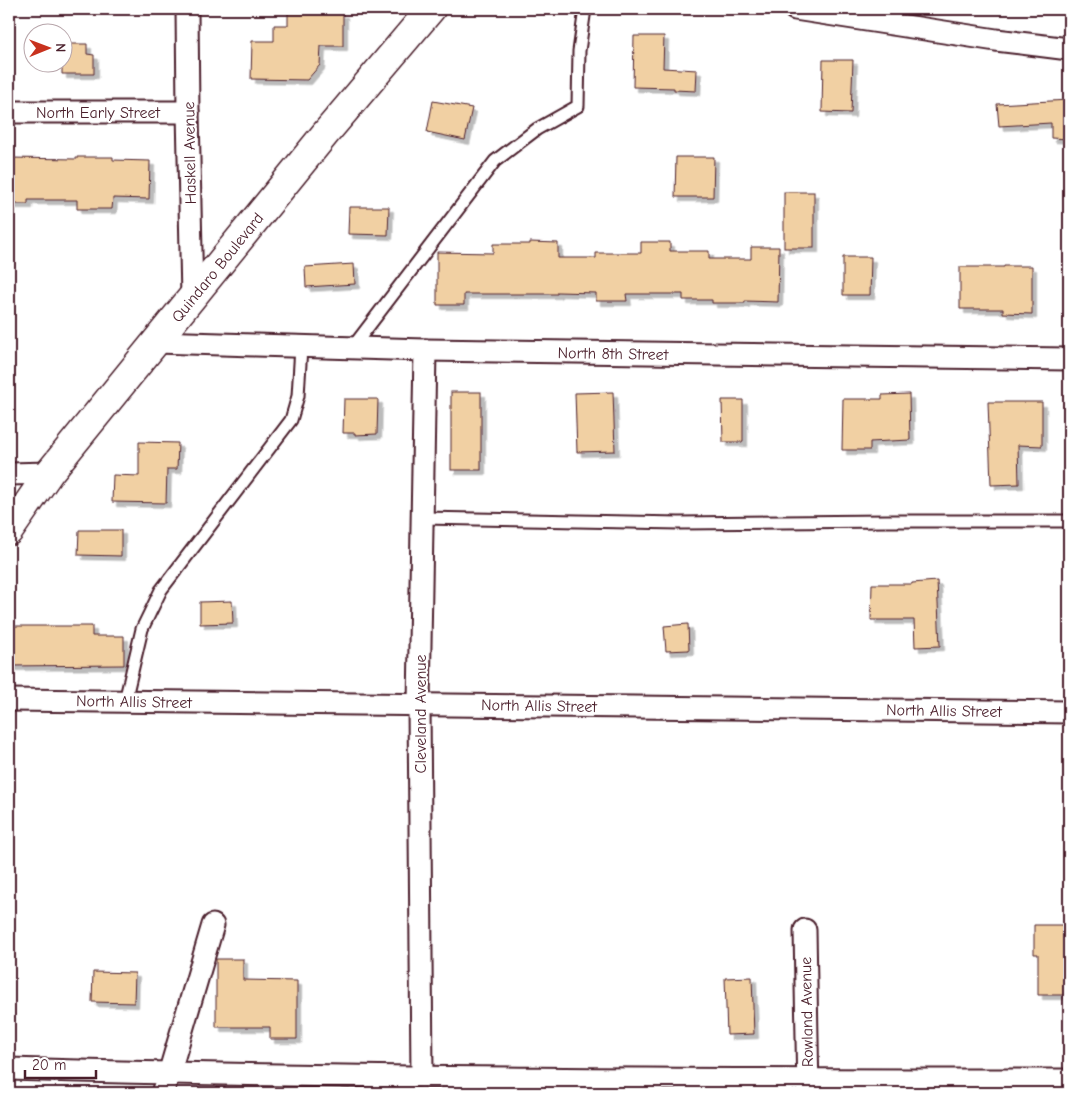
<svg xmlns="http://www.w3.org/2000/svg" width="1078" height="1102" viewBox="0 0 1078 1102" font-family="'Comic Neue',sans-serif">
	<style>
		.building { fill: #f1d0a3; stroke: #4a1f2b; filter: url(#shadow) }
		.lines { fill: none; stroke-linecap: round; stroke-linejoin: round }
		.lane-casing { stroke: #4a1f2b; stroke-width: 15 }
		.street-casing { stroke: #4a1f2b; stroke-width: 25 }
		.secondary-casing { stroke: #4a1f2b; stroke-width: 31 }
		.lane { stroke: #fff; stroke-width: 11 }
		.street { stroke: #fff; stroke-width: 21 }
		.secondary { stroke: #fff; stroke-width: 28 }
		.labels { text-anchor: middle; stroke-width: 4; stroke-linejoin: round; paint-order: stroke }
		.street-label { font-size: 16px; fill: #4a1f2b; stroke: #fff }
	</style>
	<defs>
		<filter id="shadow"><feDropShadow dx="4.5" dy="4.5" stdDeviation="0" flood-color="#0004"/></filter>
	</defs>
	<rect width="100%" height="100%" fill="#fff"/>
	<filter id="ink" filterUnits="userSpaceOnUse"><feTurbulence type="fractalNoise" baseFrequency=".02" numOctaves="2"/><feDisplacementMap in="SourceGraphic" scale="10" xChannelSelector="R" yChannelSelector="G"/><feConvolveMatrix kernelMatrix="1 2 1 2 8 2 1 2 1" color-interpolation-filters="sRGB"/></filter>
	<g filter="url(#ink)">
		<!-- building -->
		<g class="building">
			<path d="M 288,12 L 343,13 L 343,46 L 321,46 L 320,65 L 307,80 L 251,79 L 252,41 L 274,41 L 274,25 L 288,25 Z"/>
			<path d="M 634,36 L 664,36 L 663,68 L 697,70 L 696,91 L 674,90 L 674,88 L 633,87 Z"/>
			<path d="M 62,44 L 87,44 L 87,54 L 94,55 L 94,74 L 62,74 Z"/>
			<path d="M 823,60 L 853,60 L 851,113 L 822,112 Z"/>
			<path d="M 1069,100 L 1069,139 L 1051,138 L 1051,123 L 999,126 L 997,104 Z"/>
			<path d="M 433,101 L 472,108 L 465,140 L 427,132 Z"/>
			<path d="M 77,157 L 113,157 L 113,160 L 150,161 L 149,199 L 113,198 L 112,209 L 77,209 L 77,200 L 28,200 L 28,204 L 9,204 L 9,158 L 77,159 Z"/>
			<path d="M 676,157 L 714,157 L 713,197 L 675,197 Z"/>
			<rect x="784" y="192" width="30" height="56"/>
			<path d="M 349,207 L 389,207 L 388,235 L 348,234 Z"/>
			<path d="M 530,242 L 558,243 L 558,258 L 596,258 L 596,253 L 641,253 L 641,242 L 670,242 L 670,251 L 709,251 L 709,259 L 751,259 L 751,247 L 779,247 L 778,302 L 745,301 L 745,303 L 712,303 L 712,300 L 683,300 L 683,294 L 626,294 L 627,301 L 596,301 L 596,293 L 557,292 L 557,294 L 464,294 L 464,305 L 437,305 L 437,252 L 493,253 L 493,244 L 530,244 Z"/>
			<path d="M 843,257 L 871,257 L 870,295 L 843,295 Z"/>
			<path d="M 354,264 L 355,284 L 306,287 L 305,267 Z"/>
			<path d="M 1004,266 L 1032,266 L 1032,314 L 1003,313 L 1003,309 L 960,309 L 960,267 L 1004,267 Z"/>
			<rect x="451" y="392" width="30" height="78"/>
			<path d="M 613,392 L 615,451 L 577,452 L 575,393 Z"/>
			<path d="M 909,394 L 910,440 L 870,442 L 870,450 L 842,450 L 843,399 L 882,399 L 882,395 Z"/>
			<path d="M 344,399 L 378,399 L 377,434 L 355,435 L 355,433 L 343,433 Z"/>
			<path d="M 722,400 L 743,400 L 743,442 L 723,442 Z"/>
			<path d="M 988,402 L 1042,402 L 1042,446 L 1018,445 L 1019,484 L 991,485 Z"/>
			<path d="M 139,442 L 178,443 L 177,469 L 167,469 L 166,503 L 112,502 L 113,475 L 139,476 Z"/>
			<path d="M 79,530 L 121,530 L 121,556 L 78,555 Z"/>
			<path d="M 937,581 L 940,646 L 915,647 L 914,620 L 871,620 L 872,584 L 912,584 L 912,583 Z"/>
			<path d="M 232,601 L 233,623 L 200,624 L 200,602 Z"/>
			<path d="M 688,624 L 689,650 L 666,651 L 664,626 Z"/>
			<path d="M 9,626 L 92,626 L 92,636 L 124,636 L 124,665 L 9,666 Z"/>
			<path d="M 1034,925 L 1069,925 L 1069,995 L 1038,995 L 1038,954 L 1034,954 Z"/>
			<path d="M 216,959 L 243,959 L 243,980 L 297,981 L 297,1039 L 270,1039 L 270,1027 L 216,1027 Z"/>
			<path d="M 93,972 L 135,973 L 134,1003 L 92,1002 Z"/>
			<path d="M 752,977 L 754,1034 L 727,1035 L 725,978 Z"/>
		</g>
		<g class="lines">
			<defs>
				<g id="lane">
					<path d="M 352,348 L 495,161 L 537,129 L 578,106 L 579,51 L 585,9"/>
					<path d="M 423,518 L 679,523 L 887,521 L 1069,521"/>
					<path d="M 125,701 L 142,629 L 161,590 L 291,420 L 298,396 L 301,347"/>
				</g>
				<g id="street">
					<path d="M 187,9 L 188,112 L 192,298"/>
					<path d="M 795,9 L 996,40 L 1069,49"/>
					<path d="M 9,112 L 188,112"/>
					<path d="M 156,342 L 425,350 L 1069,359"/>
					<path d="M 9,474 L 49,473"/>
					<path d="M 9,700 L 1069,712"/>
					<path d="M 805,930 L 808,1093"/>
					<path d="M 9,1069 C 362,1079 716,1080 1069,1080"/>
					<path d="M 422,1077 L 419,704 L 425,350"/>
					<path d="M 162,1093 L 169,1074 L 213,925"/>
				</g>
				<path id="secondary" d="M 9,531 L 49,473 L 325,134 L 431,9"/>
			</defs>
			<!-- lane casing -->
			<use href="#lane" class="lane-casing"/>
			<!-- street casing -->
			<use href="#street" class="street-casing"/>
			<!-- secondary casing -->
			<use href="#secondary" class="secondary-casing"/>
			<!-- lane -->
			<use href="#lane" class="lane"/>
			<!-- street -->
			<use href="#street" class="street"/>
			<!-- secondary -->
			<use href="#secondary" class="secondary"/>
		</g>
	</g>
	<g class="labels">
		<!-- street labels -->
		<g class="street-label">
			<text x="98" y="118">North Early Street</text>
			<text transform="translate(189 153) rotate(-91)" y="6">Haskell Avenue</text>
			<text transform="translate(217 267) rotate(-51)" y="6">Quindaro Boulevard</text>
			<text transform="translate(613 353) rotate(1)" y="6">North 8th Street</text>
			<text transform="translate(134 701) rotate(1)" y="6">North Allis Street</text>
			<text transform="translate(539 705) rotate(1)" y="6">North Allis Street</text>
			<text transform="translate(944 710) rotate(1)" y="6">North Allis Street</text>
			<text transform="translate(420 714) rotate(-90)" y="6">Cleveland Avenue</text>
			<text transform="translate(806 1012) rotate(-91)" y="6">Rowland Avenue</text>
		</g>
	</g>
	<!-- margin -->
	<rect width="1078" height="1102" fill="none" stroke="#fff" stroke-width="30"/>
	<rect x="15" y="15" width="1048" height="1072" fill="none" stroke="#4a1f2b" stroke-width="2" filter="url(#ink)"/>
	<!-- north arrow -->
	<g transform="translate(48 48) rotate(89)"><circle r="24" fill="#ffffff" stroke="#b7a5aa"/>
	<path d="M0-4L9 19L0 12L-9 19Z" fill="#c8321e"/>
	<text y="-8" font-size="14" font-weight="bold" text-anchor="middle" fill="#4a1f2b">N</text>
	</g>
	<!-- scale -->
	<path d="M25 1070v8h71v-8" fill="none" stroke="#4a1f2b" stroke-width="2.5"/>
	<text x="32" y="1070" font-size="15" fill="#4a1f2b" stroke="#ffffff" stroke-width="4" paint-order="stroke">20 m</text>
</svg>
